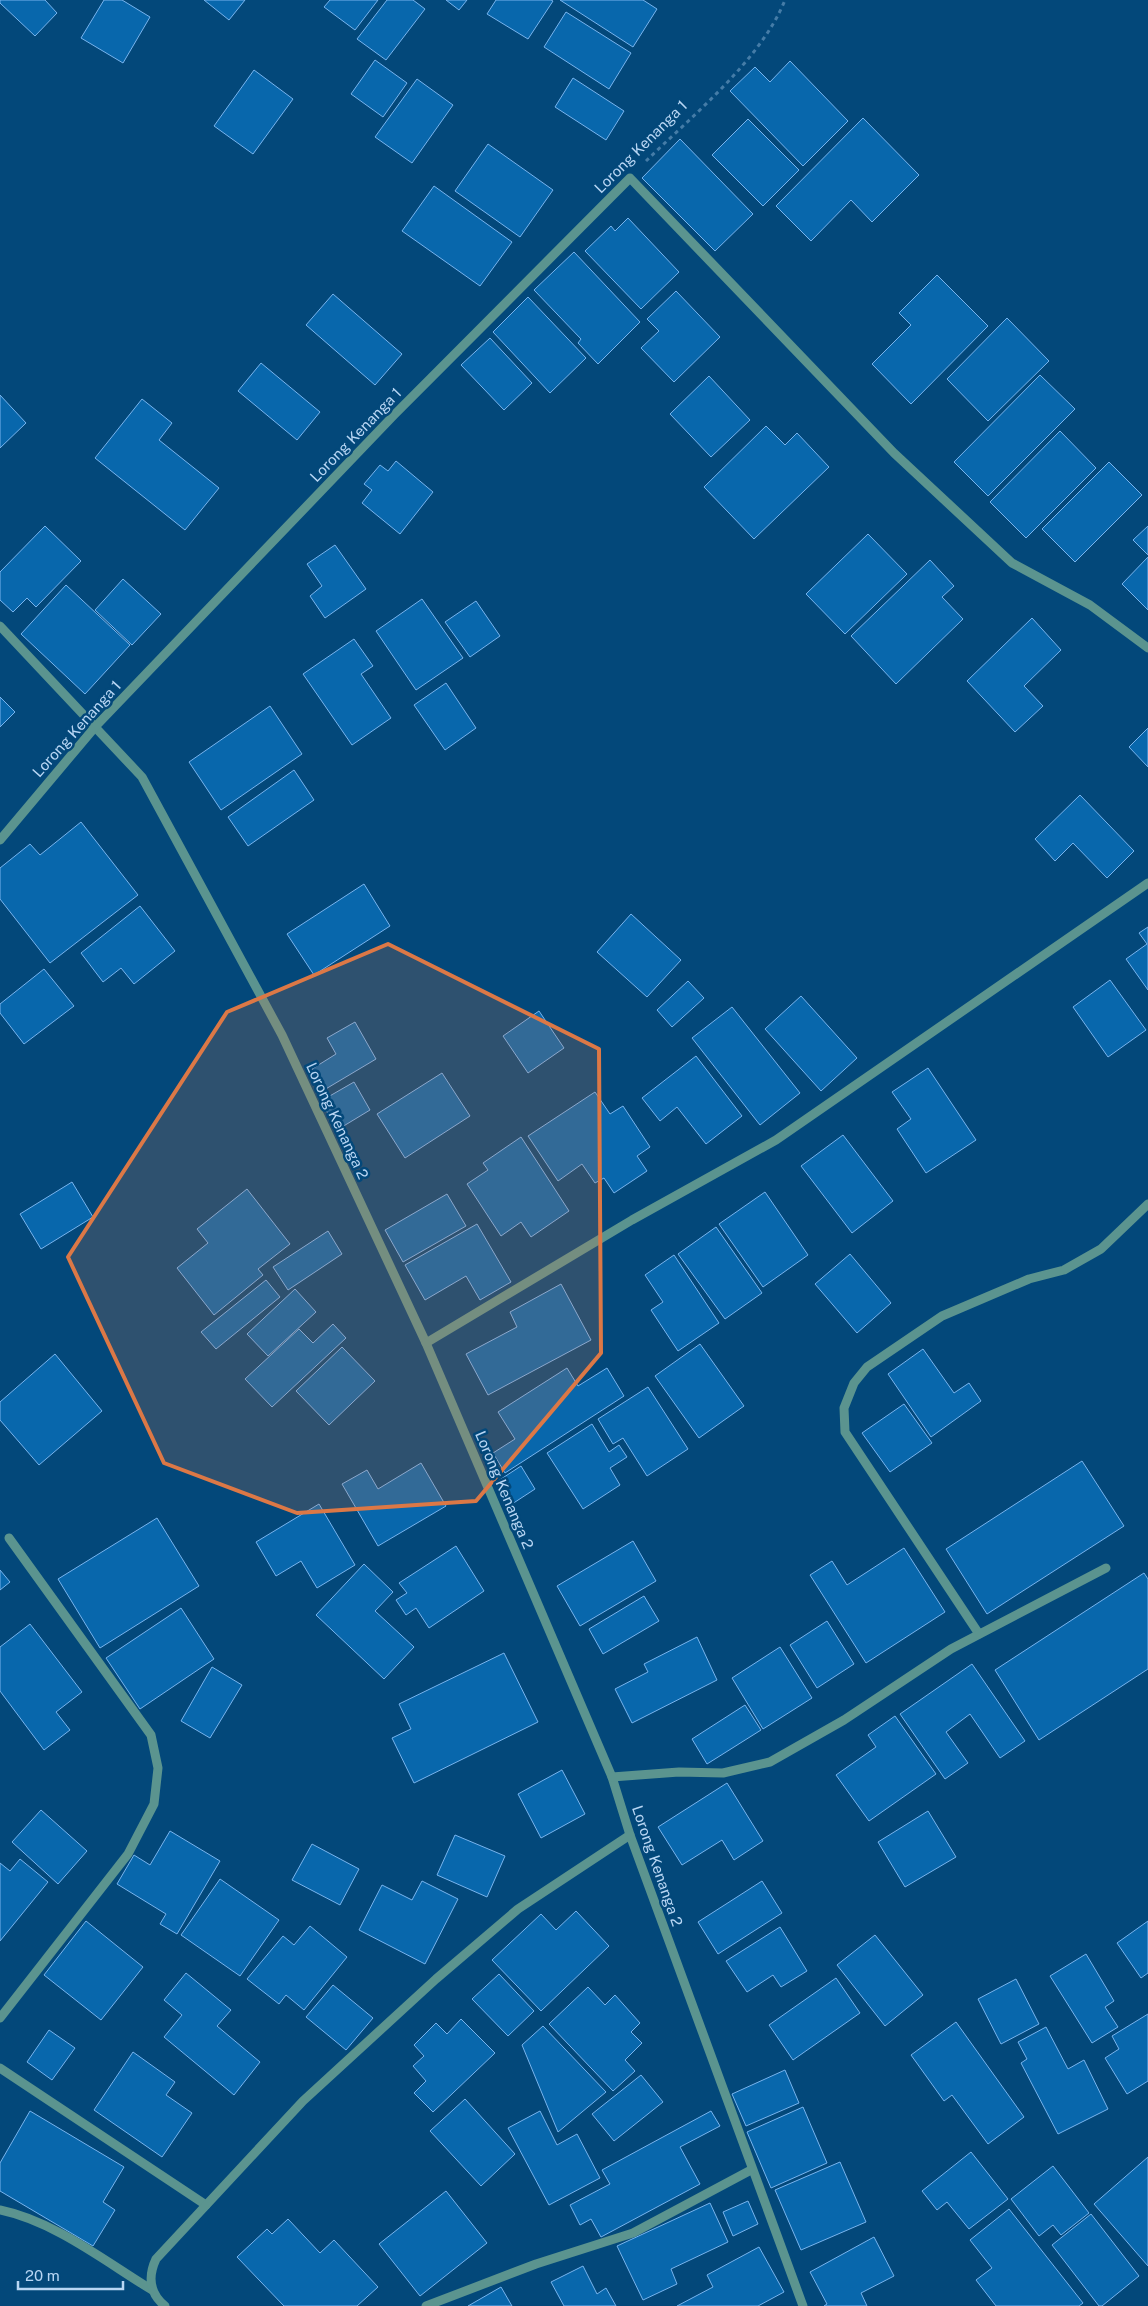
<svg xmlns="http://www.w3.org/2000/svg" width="1148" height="2306" viewBox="0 0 1148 2306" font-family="'Public Sans',sans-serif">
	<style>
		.building { fill: #0867ac; stroke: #78b4ee }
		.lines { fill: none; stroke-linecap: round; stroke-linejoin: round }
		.path { stroke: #457ca7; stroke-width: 3; stroke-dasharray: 4 4; stroke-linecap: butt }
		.minor { stroke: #5b948f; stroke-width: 9 }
		.marked { fill: #dc7846; fill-opacity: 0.2; stroke: #dc7846; stroke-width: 4; stroke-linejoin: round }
		.labels { text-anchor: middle; stroke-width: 5; stroke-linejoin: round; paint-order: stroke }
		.street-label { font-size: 15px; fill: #b8d6f4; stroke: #03487a }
	</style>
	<rect width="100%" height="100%" fill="#03487a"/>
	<!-- building -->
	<g class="building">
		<path d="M 0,0 L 45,0 L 57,13 L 35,36 L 0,3 Z"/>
		<path d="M 104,0 L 122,0 L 150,17 L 123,63 L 81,38 Z"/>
		<path d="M 204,0 L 245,0 L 229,20 Z"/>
		<path d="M 330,0 L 378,0 L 355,30 L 324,7 Z"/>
		<path d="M 387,0 L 413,0 L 425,9 L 386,60 L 357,39 Z"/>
		<path d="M 446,0 L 467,0 L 459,10 Z"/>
		<path d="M 496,0 L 551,0 L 553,1 L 528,39 L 487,14 Z"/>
		<path d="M 560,0 L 643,0 L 657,9 L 633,47 Z"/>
		<path d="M 566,12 L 631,53 L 609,89 L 544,47 Z"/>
		<path d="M 375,60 L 407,83 L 383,117 L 351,94 Z"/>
		<path d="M 790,61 L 848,121 L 803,166 L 730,91 L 755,67 L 770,82 Z"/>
		<path d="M 254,70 L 293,99 L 253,154 L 214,126 Z"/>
		<path d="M 573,78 L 624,111 L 606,140 L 555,107 Z"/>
		<path d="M 417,79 L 453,105 L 412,163 L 375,137 Z"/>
		<path d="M 863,118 L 919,175 L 872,222 L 851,200 L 811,241 L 776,206 Z"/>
		<path d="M 748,119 L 799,170 L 763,206 L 712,155 Z"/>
		<path d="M 680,139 L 753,214 L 715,251 L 642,178 Z"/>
		<path d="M 488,144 L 553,190 L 520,237 L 455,191 Z"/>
		<path d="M 434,186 L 512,242 L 480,286 L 402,231 Z"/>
		<path d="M 628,218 L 679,272 L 641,309 L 585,251 L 611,226 L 615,231 Z"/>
		<path d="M 574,252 L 640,322 L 598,364 L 578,343 L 581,339 L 534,290 Z"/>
		<path d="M 937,275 L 988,326 L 911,404 L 872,364 L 911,325 L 899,313 Z"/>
		<path d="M 676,291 L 720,337 L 674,382 L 641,348 L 659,331 L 647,319 Z"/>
		<path d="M 333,294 L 402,354 L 375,385 L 306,325 Z"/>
		<path d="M 528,297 L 586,358 L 550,393 L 493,332 Z"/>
		<path d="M 1007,318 L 1049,361 L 988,421 L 947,379 Z"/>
		<path d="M 490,338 L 532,383 L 504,410 L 461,365 Z"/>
		<path d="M 261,363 L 320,412 L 297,440 L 238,391 Z"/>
		<path d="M 1040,375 L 1075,409 L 988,496 L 954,462 Z"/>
		<path d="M 709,376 L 750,420 L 711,457 L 670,414 Z"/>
		<path d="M 0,395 L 26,423 L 0,448 Z"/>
		<path d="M 142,399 L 172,423 L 159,440 L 219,488 L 185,530 L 95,458 Z"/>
		<path d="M 766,426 L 785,445 L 797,433 L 829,467 L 754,539 L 704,487 Z"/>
		<path d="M 1060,431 L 1096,468 L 1026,538 L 990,502 Z"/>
		<path d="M 396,461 L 433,492 L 400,534 L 362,503 L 372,490 L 364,484 L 380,465 L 388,471 Z"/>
		<path d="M 1109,462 L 1142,495 L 1075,562 L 1042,529 Z"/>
		<path d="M 45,526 L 81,561 L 36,607 L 27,598 L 13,612 L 0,600 L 0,572 Z"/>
		<path d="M 1148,526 L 1148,555 L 1133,540 Z"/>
		<path d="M 868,534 L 907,574 L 845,634 L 806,594 Z"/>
		<path d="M 335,545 L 366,589 L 325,618 L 310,596 L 322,586 L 307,564 Z"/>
		<path d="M 1148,557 L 1148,610 L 1122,584 Z"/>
		<path d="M 930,560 L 954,586 L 942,597 L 963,619 L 896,684 L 851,636 Z"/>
		<path d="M 123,579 L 161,614 L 132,645 L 95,610 Z"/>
		<path d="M 66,585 L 130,645 L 85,694 L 21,634 Z"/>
		<path d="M 422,599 L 463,658 L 416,690 L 376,631 Z"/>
		<path d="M 476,601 L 500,636 L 470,657 L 445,622 Z"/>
		<path d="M 1032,618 L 1061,650 L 1024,686 L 1043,706 L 1015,732 L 967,681 Z"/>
		<path d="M 354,639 L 373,666 L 361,674 L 391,718 L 352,745 L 303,674 Z"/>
		<path d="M 446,683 L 476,728 L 445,750 L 414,705 Z"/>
		<path d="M 0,697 L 15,712 L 0,727 Z"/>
		<path d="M 270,706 L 302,754 L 221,810 L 189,762 Z"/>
		<path d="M 1148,728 L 1148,767 L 1129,747 Z"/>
		<path d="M 294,770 L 314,800 L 248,846 L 228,817 Z"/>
		<path d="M 1080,795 L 1134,851 L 1107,878 L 1073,843 L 1055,861 L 1035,839 Z"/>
		<path d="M 81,822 L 138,895 L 50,963 L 0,899 L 0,868 L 30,844 L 40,855 Z"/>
		<path d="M 364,884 L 390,926 L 314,975 L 287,934 Z"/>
		<path d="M 140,906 L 175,951 L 134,984 L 121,968 L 103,982 L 81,953 Z"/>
		<path d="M 631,914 L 681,960 L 647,997 L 597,952 Z"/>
		<path d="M 1148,927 L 1148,990 L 1126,959 L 1147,944 L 1139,933 Z"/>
		<path d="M 44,969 L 74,1006 L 24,1044 L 0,1013 L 0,1004 Z"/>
		<path d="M 1110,980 L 1146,1030 L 1108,1057 L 1073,1007 Z"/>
		<path d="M 688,981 L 704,998 L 672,1027 L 657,1010 Z"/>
		<path d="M 801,996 L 857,1058 L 821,1091 L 765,1029 Z"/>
		<path d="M 732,1007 L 800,1093 L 760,1125 L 692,1038 Z"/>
		<path d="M 539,1011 L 564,1048 L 528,1073 L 503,1036 Z"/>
		<path d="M 355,1022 L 376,1059 L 324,1090 L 312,1069 L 336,1054 L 327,1038 Z"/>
		<path d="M 696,1056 L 742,1116 L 706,1144 L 677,1107 L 660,1121 L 642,1098 Z"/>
		<path d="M 928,1068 L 976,1140 L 926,1173 L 897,1129 L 911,1119 L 892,1092 Z"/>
		<path d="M 442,1073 L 470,1116 L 405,1158 L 377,1114 Z"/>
		<path d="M 354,1082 L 370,1110 L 337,1130 L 321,1101 Z"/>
		<path d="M 595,1092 L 610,1114 L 623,1106 L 650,1147 L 637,1156 L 647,1171 L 614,1193 L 604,1178 L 595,1183 L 582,1164 L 558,1181 L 528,1136 Z"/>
		<path d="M 843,1135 L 893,1201 L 852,1233 L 801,1166 Z"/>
		<path d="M 521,1137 L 569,1211 L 531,1237 L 521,1222 L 501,1236 L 467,1184 L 488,1170 L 483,1163 Z"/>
		<path d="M 72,1182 L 93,1217 L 41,1249 L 20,1214 Z"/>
		<path d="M 247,1189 L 290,1244 L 258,1269 L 263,1275 L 214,1315 L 177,1268 L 208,1243 L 197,1229 Z"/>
		<path d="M 765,1192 L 808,1255 L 763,1287 L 719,1224 Z"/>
		<path d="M 447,1194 L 466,1226 L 403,1262 L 385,1230 Z"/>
		<path d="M 477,1224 L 511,1282 L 480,1300 L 466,1276 L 425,1300 L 405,1265 Z"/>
		<path d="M 716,1227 L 762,1293 L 725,1319 L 678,1254 Z"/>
		<path d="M 328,1231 L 342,1254 L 288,1290 L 273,1267 Z"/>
		<path d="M 850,1254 L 891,1303 L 857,1333 L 815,1284 Z"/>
		<path d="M 674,1255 L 719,1323 L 678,1351 L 651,1310 L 663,1302 L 645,1275 Z"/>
		<path d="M 266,1280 L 280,1297 L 216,1349 L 201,1332 Z"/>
		<path d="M 561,1284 L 591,1340 L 488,1395 L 466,1354 L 517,1327 L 510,1312 Z"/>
		<path d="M 295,1289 L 316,1312 L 268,1356 L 247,1334 Z"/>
		<path d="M 333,1324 L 346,1338 L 272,1407 L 245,1379 L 299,1329 L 313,1343 Z"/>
		<path d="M 700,1344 L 744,1406 L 699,1438 L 655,1376 Z"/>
		<path d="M 342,1347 L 375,1381 L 329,1425 L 296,1391 Z"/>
		<path d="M 923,1349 L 954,1393 L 969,1383 L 981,1401 L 931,1437 L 888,1374 Z"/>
		<path d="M 55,1354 L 102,1411 L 39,1465 L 0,1420 L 0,1402 Z"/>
		<path d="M 567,1368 L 578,1386 L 607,1368 L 624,1396 L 505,1473 L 493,1453 L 515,1439 L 498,1412 Z"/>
		<path d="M 648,1387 L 688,1449 L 647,1476 L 623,1438 L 613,1444 L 598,1419 Z"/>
		<path d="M 904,1404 L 932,1443 L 890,1472 L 862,1433 Z"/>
		<path d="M 592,1424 L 609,1452 L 619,1445 L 627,1457 L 610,1468 L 620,1485 L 583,1509 L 547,1453 Z"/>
		<path d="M 1082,1461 L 1124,1526 L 987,1614 L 946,1549 Z"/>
		<path d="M 421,1463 L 446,1506 L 378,1546 L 342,1484 L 367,1470 L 378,1489 Z"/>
		<path d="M 521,1466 L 535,1489 L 512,1504 L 498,1481 Z"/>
		<path d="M 319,1504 L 355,1565 L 317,1588 L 301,1561 L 276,1576 L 256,1542 Z"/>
		<path d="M 157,1518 L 199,1586 L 100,1648 L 58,1579 Z"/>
		<path d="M 633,1541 L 656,1581 L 580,1626 L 557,1586 Z"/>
		<path d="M 456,1546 L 484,1591 L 429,1628 L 416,1608 L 406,1615 L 396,1600 L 407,1593 L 399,1583 Z"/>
		<path d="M 904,1548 L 945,1612 L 866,1663 L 810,1575 L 832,1561 L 847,1585 Z"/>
		<path d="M 364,1564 L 393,1592 L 375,1611 L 414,1647 L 384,1679 L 316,1615 Z"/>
		<path d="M 0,1570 L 10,1582 L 0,1590 Z"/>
		<path d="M 1144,1573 L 1148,1579 L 1148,1669 L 1039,1740 L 995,1670 Z"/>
		<path d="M 644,1596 L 659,1621 L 603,1654 L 589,1629 Z"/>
		<path d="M 181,1608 L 214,1659 L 140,1709 L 106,1658 Z"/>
		<path d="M 827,1621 L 854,1664 L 817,1688 L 790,1645 Z"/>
		<path d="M 30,1624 L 82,1692 L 56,1712 L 70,1730 L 44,1750 L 0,1691 L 0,1647 Z"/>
		<path d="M 697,1637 L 717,1680 L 632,1723 L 615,1689 L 648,1672 L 644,1664 Z"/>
		<path d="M 780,1647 L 812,1698 L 763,1729 L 732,1678 Z"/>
		<path d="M 504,1653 L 538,1722 L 414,1783 L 392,1738 L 411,1729 L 399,1704 Z"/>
		<path d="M 972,1664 L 1025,1741 L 1000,1758 L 970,1714 L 946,1732 L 968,1763 L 945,1779 L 900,1714 Z"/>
		<path d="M 212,1667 L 242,1685 L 210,1738 L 181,1721 Z"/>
		<path d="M 745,1705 L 761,1730 L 707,1764 L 692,1739 Z"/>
		<path d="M 895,1716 L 936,1774 L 869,1821 L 836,1775 L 876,1747 L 868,1735 Z"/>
		<path d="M 562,1770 L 585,1814 L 541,1838 L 518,1794 Z"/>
		<path d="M 727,1783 L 763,1841 L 734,1860 L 722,1840 L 682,1865 L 658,1827 Z"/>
		<path d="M 41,1810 L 87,1851 L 58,1884 L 12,1842 Z"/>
		<path d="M 928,1811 L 956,1857 L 905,1887 L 878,1842 Z"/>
		<path d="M 170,1831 L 220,1861 L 177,1934 L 160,1924 L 166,1914 L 117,1884 L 134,1855 L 150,1865 Z"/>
		<path d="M 455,1835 L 505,1856 L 487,1897 L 437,1875 Z"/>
		<path d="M 312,1844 L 359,1869 L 340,1905 L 292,1880 Z"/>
		<path d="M 20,1859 L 48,1882 L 0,1941 L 0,1863 L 10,1871 Z"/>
		<path d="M 220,1879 L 279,1920 L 240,1976 L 181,1935 Z"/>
		<path d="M 422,1881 L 458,1899 L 425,1964 L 359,1930 L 382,1885 L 412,1900 Z"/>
		<path d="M 762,1881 L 782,1913 L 718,1954 L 698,1922 Z"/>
		<path d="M 576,1911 L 609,1946 L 541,2011 L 492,1960 L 541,1914 L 556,1930 Z"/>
		<path d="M 86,1921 L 143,1967 L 101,2020 L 44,1975 Z"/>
		<path d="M 1148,1921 L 1148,1973 L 1141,1978 L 1117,1943 Z"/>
		<path d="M 310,1926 L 347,1957 L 304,2010 L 286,1995 L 279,2004 L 247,1979 L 283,1936 L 294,1945 Z"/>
		<path d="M 780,1927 L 807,1971 L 781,1987 L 773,1975 L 747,1992 L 726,1961 Z"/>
		<path d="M 875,1935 L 923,1995 L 885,2026 L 837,1965 Z"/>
		<path d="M 1086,1954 L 1114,2001 L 1105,2007 L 1118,2027 L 1092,2043 L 1050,1976 Z"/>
		<path d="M 186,1973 L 231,2010 L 217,2026 L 260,2062 L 234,2095 L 164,2037 L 182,2015 L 164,2000 Z"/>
		<path d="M 499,1974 L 534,2011 L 508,2036 L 472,1999 Z"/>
		<path d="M 836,1978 L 860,2013 L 793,2060 L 769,2025 Z"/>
		<path d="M 1016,1979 L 1039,2024 L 1001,2044 L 978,1999 Z"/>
		<path d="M 333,1985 L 373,2018 L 346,2050 L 306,2017 Z"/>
		<path d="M 588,1987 L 605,2005 L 615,1995 L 640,2023 L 631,2032 L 642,2043 L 625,2060 L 635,2071 L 613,2091 L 549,2024 Z"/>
		<path d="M 1148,2014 L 1148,2081 L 1127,2094 L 1105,2058 L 1119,2049 L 1112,2036 Z"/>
		<path d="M 461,2019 L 495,2053 L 433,2112 L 414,2093 L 426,2081 L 413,2066 L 424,2056 L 414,2045 L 436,2023 L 447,2034 Z"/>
		<path d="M 956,2022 L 1024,2117 L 988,2144 L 952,2095 L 944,2101 L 911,2055 Z"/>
		<path d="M 543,2026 L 606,2092 L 558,2132 L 522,2045 Z"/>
		<path d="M 1046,2027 L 1068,2069 L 1084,2060 L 1108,2109 L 1058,2134 L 1021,2063 L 1027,2059 L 1018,2042 Z"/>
		<path d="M 49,2030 L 75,2048 L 52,2080 L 27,2062 Z"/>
		<path d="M 133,2052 L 175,2082 L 166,2095 L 192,2113 L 162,2157 L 94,2110 Z"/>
		<path d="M 785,2070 L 799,2103 L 746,2126 L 732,2094 Z"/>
		<path d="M 641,2075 L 663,2102 L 614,2141 L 592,2114 Z"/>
		<path d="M 465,2099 L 515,2154 L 481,2186 L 430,2131 Z"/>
		<path d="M 803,2107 L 827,2163 L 771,2188 L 747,2132 Z"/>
		<path d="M 30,2111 L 124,2167 L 103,2202 L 115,2210 L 93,2246 L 0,2191 L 0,2163 Z"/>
		<path d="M 540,2111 L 557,2145 L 577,2134 L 600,2178 L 549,2205 L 508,2128 Z"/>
		<path d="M 711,2111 L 720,2126 L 680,2147 L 700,2184 L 601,2237 L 591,2219 L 580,2225 L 570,2205 L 610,2184 L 602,2170 Z"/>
		<path d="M 971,2152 L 1008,2199 L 969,2229 L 947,2202 L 937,2210 L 922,2191 Z"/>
		<path d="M 1148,2157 L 1148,2266 L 1094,2204 Z"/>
		<path d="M 840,2162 L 866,2222 L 801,2250 L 775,2190 Z"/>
		<path d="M 1053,2166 L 1089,2213 L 1061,2235 L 1053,2225 L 1039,2236 L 1011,2199 Z"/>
		<path d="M 446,2191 L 487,2243 L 420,2296 L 379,2244 Z"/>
		<path d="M 748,2201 L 758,2224 L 733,2236 L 723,2212 Z"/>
		<path d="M 710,2203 L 728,2242 L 671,2269 L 677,2284 L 643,2300 L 617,2246 Z"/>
		<path d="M 1009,2209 L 1083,2303 L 1079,2306 L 996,2306 L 976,2280 L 992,2268 L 970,2240 Z"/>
		<path d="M 1091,2214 L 1139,2276 L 1102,2306 L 1099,2306 L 1052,2245 Z"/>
		<path d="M 288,2219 L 320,2253 L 334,2240 L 378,2287 L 357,2306 L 284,2306 L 237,2257 L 267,2229 L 272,2234 Z"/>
		<path d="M 874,2237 L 894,2276 L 861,2293 L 867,2306 L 824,2306 L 827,2304 L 810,2272 Z"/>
		<path d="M 759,2247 L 784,2292 L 758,2306 L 677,2306 L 713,2287 L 707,2275 Z"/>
		<path d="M 583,2266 L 597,2294 L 606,2288 L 616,2306 L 564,2306 L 551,2282 Z"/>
		<path d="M 501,2287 L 512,2306 L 468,2306 Z"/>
	</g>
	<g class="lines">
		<!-- path -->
		<path class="path" d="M 646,161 C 692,116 761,60 785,0"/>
		<!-- minor -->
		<g class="minor">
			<path d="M 0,626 L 142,777 L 282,1035 L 426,1343 L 612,1777 L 630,1835 L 803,2306"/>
			<path d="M 0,840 L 95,727 L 394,415 L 630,178 L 894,453 L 1012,563 L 1090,605 L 1148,648"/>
			<path d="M 426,1343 L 632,1220 L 776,1140 L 1148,883"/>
			<path d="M 979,1634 L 845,1432 L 844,1408 L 854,1383 L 867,1367 L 942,1316 L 1029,1279 L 1064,1270 L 1101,1249 L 1148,1204"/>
			<path d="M 612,1777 L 679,1772 L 723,1773 L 770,1762 L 844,1720 L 951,1649 L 1106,1568"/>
			<path d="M 0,2018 L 128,1854 L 154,1804 L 158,1768 L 151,1735 L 9,1538"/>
			<path d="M 0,2068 L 206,2205"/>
			<path d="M 0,2210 C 54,2221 106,2262 152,2290"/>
			<path d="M 165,2306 C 149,2293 148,2276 156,2259 L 303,2101 L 436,1979 L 518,1909 L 630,1835"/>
			<path d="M 426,2306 L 536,2264 L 633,2233 L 751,2170"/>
		</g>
	</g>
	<!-- marked area -->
	<path class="marked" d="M 388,944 L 599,1049 L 601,1353 L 476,1501 L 297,1513 L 164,1463 L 68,1257 L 227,1012 Z"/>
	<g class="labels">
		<!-- street labels -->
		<g class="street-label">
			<text transform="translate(641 147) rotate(-45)" y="5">Lorong Kenanga 1</text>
			<text transform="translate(356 435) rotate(-46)" y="5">Lorong Kenanga 1</text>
			<text transform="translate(77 729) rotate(-48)" y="5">Lorong Kenanga 1</text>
			<text transform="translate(337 1121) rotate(65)" y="5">Lorong Kenanga 2</text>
			<text transform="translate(504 1490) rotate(67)" y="5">Lorong Kenanga 2</text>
			<text transform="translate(657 1866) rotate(71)" y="5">Lorong Kenanga 2</text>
		</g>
	</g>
	<!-- scale -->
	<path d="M18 2281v8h105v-8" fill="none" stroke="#b8d6f4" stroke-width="2.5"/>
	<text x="25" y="2281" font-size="15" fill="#b8d6f4" stroke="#03487a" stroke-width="4" paint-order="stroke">20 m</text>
</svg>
